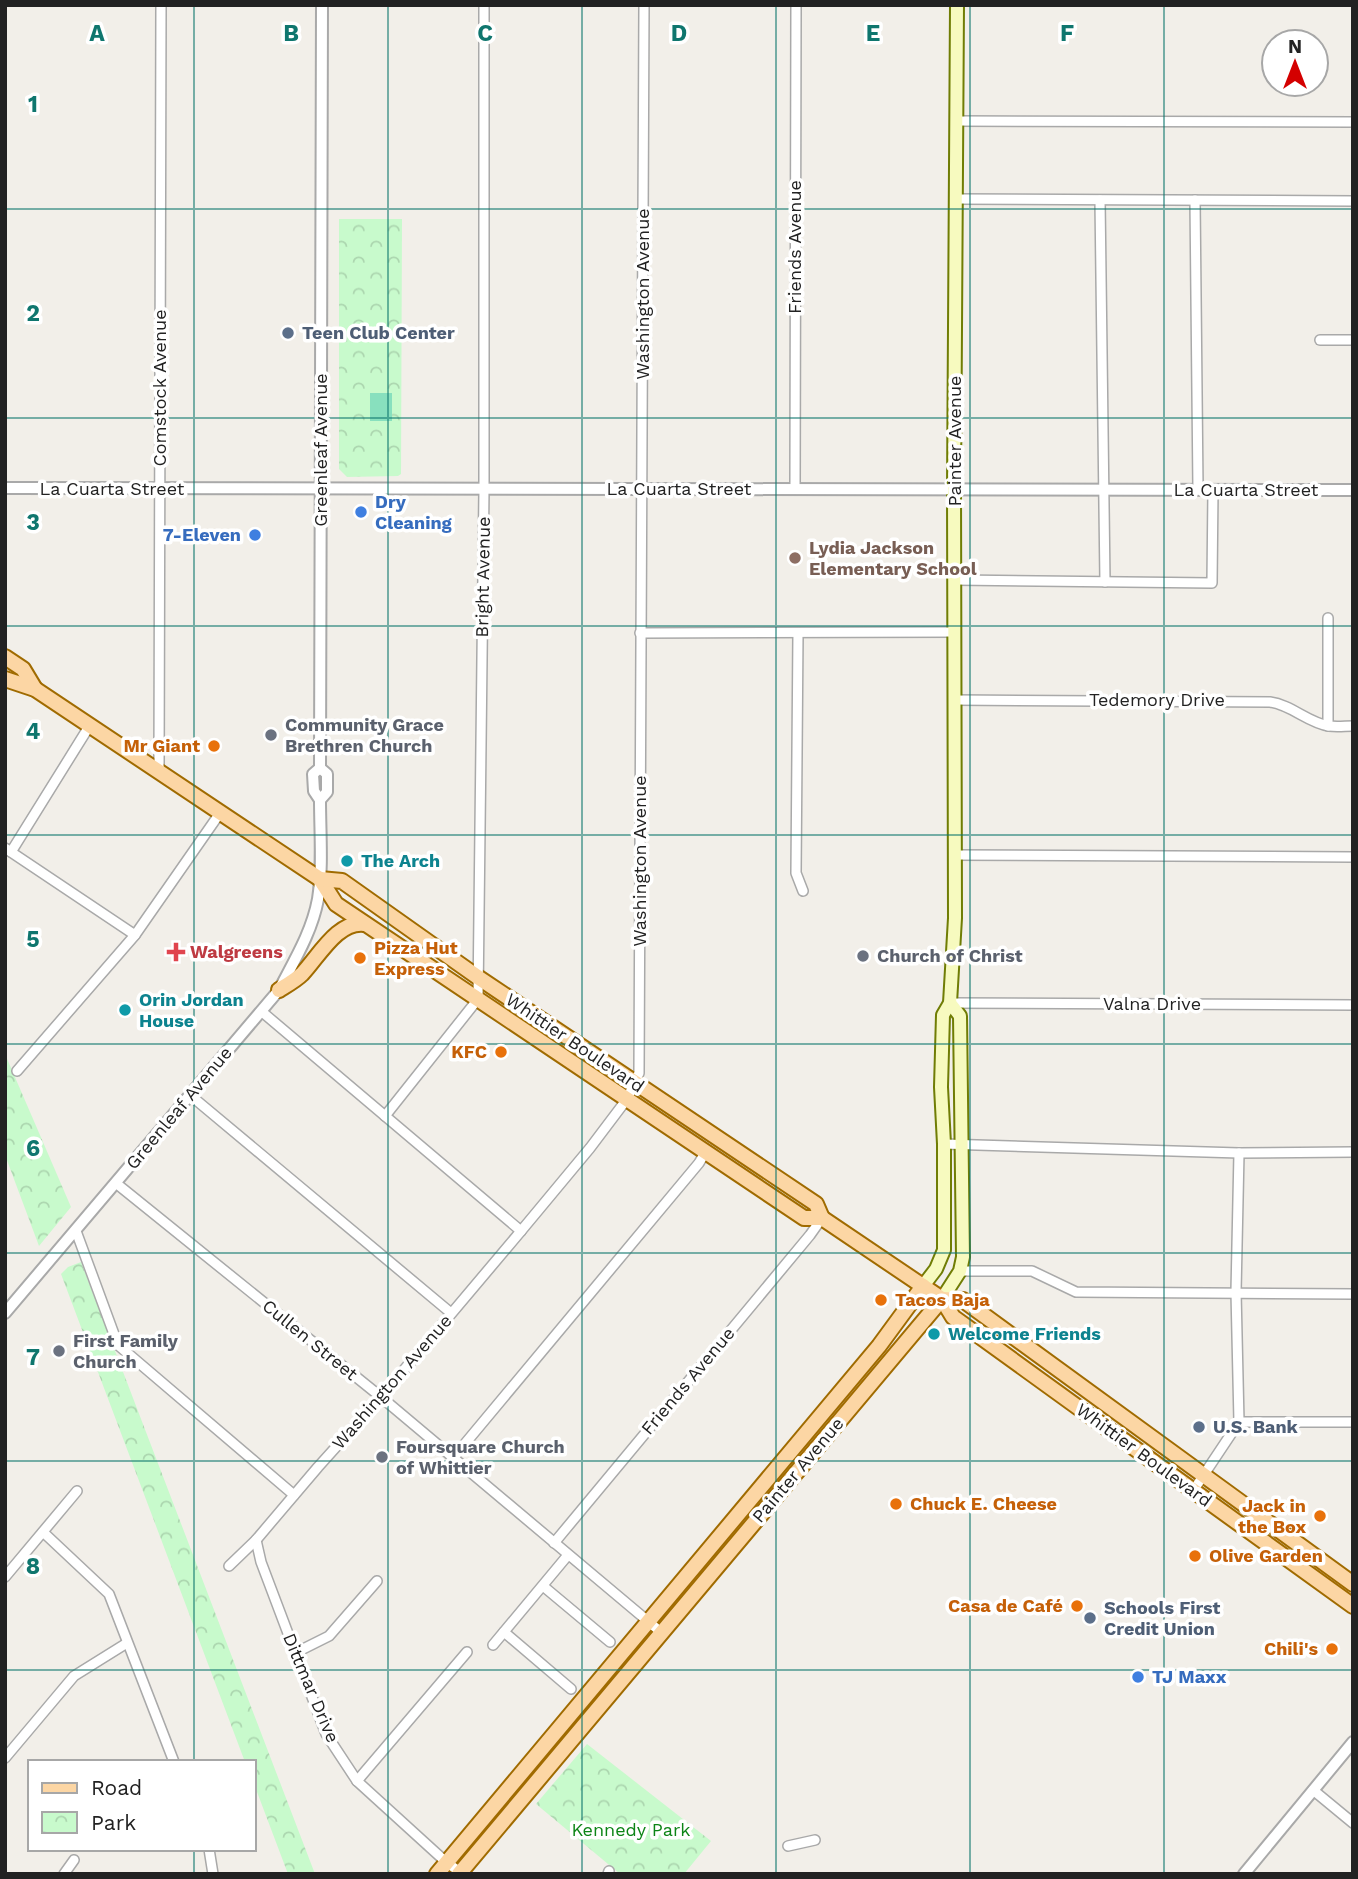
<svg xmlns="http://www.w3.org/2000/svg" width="1358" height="1879" viewBox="0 0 1358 1879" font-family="'Work Sans',sans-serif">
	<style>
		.park { fill: url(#park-crowns) }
		.pitch { fill: #88e0be }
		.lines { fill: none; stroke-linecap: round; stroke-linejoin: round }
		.minor-casing { stroke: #a9a9a9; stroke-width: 12 }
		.tertiary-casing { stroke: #a9a9a9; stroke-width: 14 }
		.secondary-casing { stroke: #707d05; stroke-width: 16 }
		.primary-casing { stroke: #a06b00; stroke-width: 18 }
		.minor { stroke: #fff; stroke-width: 9 }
		.tertiary { stroke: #fff; stroke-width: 10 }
		.secondary { stroke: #f7fabf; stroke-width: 12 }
		.primary { stroke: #fcd6a4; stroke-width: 14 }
		.grid { fill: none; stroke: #0f766e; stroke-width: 2; stroke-opacity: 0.55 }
		.service-dot { fill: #5c6f8a; stroke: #fff; stroke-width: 2.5 }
		.shop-dot { fill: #3f7fe0; stroke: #fff; stroke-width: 2.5 }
		.education-dot { fill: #8d6e63; stroke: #fff; stroke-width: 2.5 }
		.worship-dot { fill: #6b7280; stroke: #fff; stroke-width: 2.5 }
		.food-dot { fill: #e8710a; stroke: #fff; stroke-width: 2.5 }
		.culture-dot { fill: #0f9aa8; stroke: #fff; stroke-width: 2.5 }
		.health-dot { fill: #e0444e; stroke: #fff; stroke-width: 2.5 }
		.labels { text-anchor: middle; stroke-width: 7; stroke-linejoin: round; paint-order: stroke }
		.street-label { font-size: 18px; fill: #222; stroke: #fff }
		.service-label { font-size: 18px; font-weight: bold; fill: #4e5e75; stroke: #fff; text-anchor: start }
		.shop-label { font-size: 18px; font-weight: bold; fill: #366cbe; stroke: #fff; text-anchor: start }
		.education-label { font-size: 18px; font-weight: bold; fill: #785e54; stroke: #fff; text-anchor: start }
		.worship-label { font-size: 18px; font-weight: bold; fill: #5b616d; stroke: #fff; text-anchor: start }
		.food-label { font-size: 18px; font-weight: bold; fill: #c56008; stroke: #fff; text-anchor: end }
		.culture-label { font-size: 18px; font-weight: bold; fill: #0d838f; stroke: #fff; text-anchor: start }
		.health-label { font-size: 18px; font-weight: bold; fill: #be3a42; stroke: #fff; text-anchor: start }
		.park-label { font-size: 18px; fill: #0c8416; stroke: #fff }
		.grid-label { font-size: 23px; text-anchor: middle; font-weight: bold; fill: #0f766e; stroke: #fff; stroke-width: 7; stroke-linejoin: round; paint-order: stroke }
	</style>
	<defs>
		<pattern id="park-crowns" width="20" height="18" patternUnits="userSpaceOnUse" patternTransform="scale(1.75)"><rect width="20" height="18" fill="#c8facc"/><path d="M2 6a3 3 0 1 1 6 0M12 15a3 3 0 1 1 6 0" fill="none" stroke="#acd6af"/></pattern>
	</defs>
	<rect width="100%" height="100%" fill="#f2efe9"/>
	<!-- park -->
	<g class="park">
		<path d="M 339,219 L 402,219 L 401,474 L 398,476 L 347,477 L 339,469 Z"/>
		<path d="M 5,1054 L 71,1207 L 39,1246 L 5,1155 Z"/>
		<path d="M 81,1262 L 315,1874 L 288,1874 L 254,1784 L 254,1762 L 245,1762 L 61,1274 L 68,1267 Z"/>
		<path d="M 587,1744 L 711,1841 L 684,1874 L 620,1874 L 536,1804 Z"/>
	</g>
	<!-- pitch -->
	<rect class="pitch" x="370" y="393" width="22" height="28"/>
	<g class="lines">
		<defs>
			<g id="minor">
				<path d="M 957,121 L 1353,122"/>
				<path d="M 956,199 L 1353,201"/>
				<path d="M 1100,200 L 1105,582"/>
				<path d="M 1195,200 L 1198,489"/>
				<path d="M 1320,340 L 1353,340"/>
				<path d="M 795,489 L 796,5"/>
				<path d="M 955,580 L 1212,583 L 1213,490"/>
				<path d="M 1328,618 L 1328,726"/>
				<path d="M 640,633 L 955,632"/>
				<path d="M 798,633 L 796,873 L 803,891"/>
				<path d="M 955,700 L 1270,702 C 1292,705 1308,723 1329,726 C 1337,727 1345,726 1353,726"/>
				<path d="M 159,771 L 161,5"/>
				<path d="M 5,848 L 135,935"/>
				<path d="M 11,852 L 90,725"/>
				<path d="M 955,855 L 1353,857"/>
				<path d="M 950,1003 L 1353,1005"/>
				<path d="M 261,1011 L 521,1231"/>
				<path d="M 17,1071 L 135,935 L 220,813"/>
				<path d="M 190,1095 L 451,1313"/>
				<path d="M 385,1116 L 478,999 L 484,489 L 484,5"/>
				<path d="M 944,1144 L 1239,1153 L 1353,1152"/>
				<path d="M 117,1184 L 381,1397 L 662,1633"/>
				<path d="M 76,1231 L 118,1345 L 294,1495"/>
				<path d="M 960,1271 L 1032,1271 L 1076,1292 L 1353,1294"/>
				<path d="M 1239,1422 L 1353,1422"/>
				<path d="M 453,1458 L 699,1163 L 706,1151"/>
				<path d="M 1193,1491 L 1239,1422 L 1236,1292 L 1239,1153"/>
				<path d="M 43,1532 L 109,1594 L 174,1762"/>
				<path d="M 256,1540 L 261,1562 L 326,1734 L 357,1781 L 446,1862 L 460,1872"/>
				<path d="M 554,1543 L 810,1235 L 822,1218"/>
				<path d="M 229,1566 L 256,1540 L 318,1467 L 381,1397 L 521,1231 L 590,1148 L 627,1099 L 639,1073 L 644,5"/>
				<path d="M 5,1577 L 77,1491"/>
				<path d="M 543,1586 L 610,1642"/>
				<path d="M 504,1632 L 571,1689"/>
				<path d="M 493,1645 L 568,1555"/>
				<path d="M 295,1653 L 329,1636 L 377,1581"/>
				<path d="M 5,1758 L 74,1676 L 127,1643"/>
				<path d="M 357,1781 L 467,1652"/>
				<path d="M 1313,1790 L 1353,1823"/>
				<path d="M 788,1846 L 815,1840"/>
				<path d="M 209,1849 L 213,1874"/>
				<path d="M 64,1874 L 74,1860"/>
				<path d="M 608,1874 L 609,1871"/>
			</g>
			<g id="tertiary">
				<path d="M 5,488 L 1353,490"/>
				<path d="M 320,800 L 314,791 L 313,774 L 320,768 L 322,5"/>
				<path d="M 5,1313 L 279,990 C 294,961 312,932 318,899 C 323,867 320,833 320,800 L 327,792 L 327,774 L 320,768"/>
				<path d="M 1244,1874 L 1353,1742"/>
			</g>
			<g id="secondary">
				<path d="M 923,1286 L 936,1269 L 944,1250 L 944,1144 L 941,1087 L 943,1015 L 950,1003 L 955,918 L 954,488 L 957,5"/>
				<path d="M 942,1299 L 960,1271 L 963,1257 L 960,1016 L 950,1003"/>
			</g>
			<g id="primary">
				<path d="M 5,657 L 23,669 L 35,689"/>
				<path d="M 5,679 L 35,689 L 320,879 L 336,904 L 804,1218 L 822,1218 L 942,1299 L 953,1317 L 1353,1606"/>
				<path d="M 320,879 L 342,881 L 479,978 L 816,1204 L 822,1218"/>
				<path d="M 279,990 C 287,985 296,980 302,974 C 319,956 338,920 365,924"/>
				<path d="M 942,1299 L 963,1300 L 1353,1584"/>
				<path d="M 437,1874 L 879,1346 L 923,1286"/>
				<path d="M 459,1874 L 942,1299"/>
			</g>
		</defs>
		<!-- minor casing -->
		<use href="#minor" class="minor-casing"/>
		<!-- tertiary casing -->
		<use href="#tertiary" class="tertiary-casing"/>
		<!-- secondary casing -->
		<use href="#secondary" class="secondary-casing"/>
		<!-- primary casing -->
		<use href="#primary" class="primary-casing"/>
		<!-- minor -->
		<use href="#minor" class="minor"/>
		<!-- tertiary -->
		<use href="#tertiary" class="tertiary"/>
		<!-- secondary -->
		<use href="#secondary" class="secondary"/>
		<!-- primary -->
		<use href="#primary" class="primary"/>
	</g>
	<!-- grid -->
	<path class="grid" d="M 194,5 L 194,1762M 388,5 L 388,1874M 582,5 L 582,1874M 776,5 L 776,1874M 970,5 L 970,1874M 1164,5 L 1164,1874M 5,209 L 1353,209M 5,418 L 1353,418M 5,626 L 1353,626M 5,835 L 1353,835M 5,1044 L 1353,1044M 5,1253 L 1353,1253M 5,1461 L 1353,1461M 5,1670 L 1353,1670M 194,1849 L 194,1874"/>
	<!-- markers -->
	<g class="service-dot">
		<circle cx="288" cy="333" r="7"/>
		<circle cx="1199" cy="1427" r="7"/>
		<circle cx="1090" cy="1618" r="7"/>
	</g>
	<g class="shop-dot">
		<circle cx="361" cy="512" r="7"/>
		<circle cx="255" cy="535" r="7"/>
		<circle cx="1138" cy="1677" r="7"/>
	</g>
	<circle class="education-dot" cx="795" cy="558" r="7"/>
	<g class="worship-dot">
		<circle cx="271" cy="735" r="7"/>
		<circle cx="863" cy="956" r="7"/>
		<circle cx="59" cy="1351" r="7"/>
		<circle cx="382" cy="1457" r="7"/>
	</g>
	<g class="food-dot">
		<circle cx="214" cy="746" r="7"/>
		<circle cx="360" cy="958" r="7"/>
		<circle cx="501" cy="1052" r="7"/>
		<circle cx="881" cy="1300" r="7"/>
		<circle cx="896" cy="1504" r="7"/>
		<circle cx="1320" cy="1516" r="7"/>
		<circle cx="1195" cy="1556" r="7"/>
		<circle cx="1077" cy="1606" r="7"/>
		<circle cx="1332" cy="1649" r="7"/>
	</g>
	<g class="culture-dot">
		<circle cx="347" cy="861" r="7"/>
		<circle cx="125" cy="1010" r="7"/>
		<circle cx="934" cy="1334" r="7"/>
	</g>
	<path class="health-dot" d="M172.5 941.5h7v7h7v7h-7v7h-7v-7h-7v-7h7z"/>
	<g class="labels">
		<!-- street labels -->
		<g class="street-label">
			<text transform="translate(795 247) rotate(-90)" y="6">Friends Avenue</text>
			<text transform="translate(643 294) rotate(-90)" y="6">Washington Avenue</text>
			<text transform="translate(160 388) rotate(-90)" y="6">Comstock Avenue</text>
			<text transform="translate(955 441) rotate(-90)" y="6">Painter Avenue</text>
			<text transform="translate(321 450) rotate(-90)" y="6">Greenleaf Avenue</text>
			<text x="112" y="495">La Cuarta Street</text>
			<text x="679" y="495">La Cuarta Street</text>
			<text x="1246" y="496">La Cuarta Street</text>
			<text transform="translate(483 577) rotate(-89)" y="6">Bright Avenue</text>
			<text x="1157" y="706">Tedemory Drive</text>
			<text transform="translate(640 861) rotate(-90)" y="6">Washington Avenue</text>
			<text x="1152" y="1010">Valna Drive</text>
			<text transform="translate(575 1043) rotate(34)" y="6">Whittier Boulevard</text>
			<text transform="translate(179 1108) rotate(-50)" y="6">Greenleaf Avenue</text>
			<text transform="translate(310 1340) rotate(39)" y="6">Cullen Street</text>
			<text transform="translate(688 1381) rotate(-50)" y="6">Friends Avenue</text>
			<text transform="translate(392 1382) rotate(-49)" y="6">Washington Avenue</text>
			<text transform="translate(1144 1455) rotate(36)" y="6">Whittier Boulevard</text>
			<text transform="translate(798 1470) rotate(-50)" y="6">Painter Avenue</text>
			<text transform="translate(311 1688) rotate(67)" y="6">Dittmar Drive</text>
		</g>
		<!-- service labels -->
		<g class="service-label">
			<text x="302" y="339">Teen Club Center</text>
			<text x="1213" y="1433">U.S. Bank</text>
			<text x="1104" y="1614">Schools First<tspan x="1104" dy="21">Credit Union</tspan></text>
		</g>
		<!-- shop labels -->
		<g class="shop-label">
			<text x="375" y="508">Dry<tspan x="375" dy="21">Cleaning</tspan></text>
			<text x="241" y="541" text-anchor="end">7-Eleven</text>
			<text x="1152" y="1683">TJ Maxx</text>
		</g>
		<!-- education labels -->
		<g class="education-label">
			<text x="809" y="554">Lydia Jackson<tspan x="809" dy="21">Elementary School</tspan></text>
		</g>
		<!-- worship labels -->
		<g class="worship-label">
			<text x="285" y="731">Community Grace<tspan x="285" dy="21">Brethren Church</tspan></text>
			<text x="877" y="962">Church of Christ</text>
			<text x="73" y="1347">First Family<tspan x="73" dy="21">Church</tspan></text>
			<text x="396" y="1453">Foursquare Church<tspan x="396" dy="21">of Whittier</tspan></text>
		</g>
		<!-- food labels -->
		<g class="food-label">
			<text x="200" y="752">Mr Giant</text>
			<text x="374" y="954" text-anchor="start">Pizza Hut<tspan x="374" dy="21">Express</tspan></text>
			<text x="487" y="1058">KFC</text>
			<text x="895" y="1306" text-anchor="start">Tacos Baja</text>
			<text x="910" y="1510" text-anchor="start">Chuck E. Cheese</text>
			<text x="1306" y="1512">Jack in<tspan x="1306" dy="21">the Box</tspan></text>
			<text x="1209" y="1562" text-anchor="start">Olive Garden</text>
			<text x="1063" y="1612">Casa de Café</text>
			<text x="1318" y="1655">Chili's</text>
		</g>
		<!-- culture labels -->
		<g class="culture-label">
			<text x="361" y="867">The Arch</text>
			<text x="139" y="1006">Orin Jordan<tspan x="139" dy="21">House</tspan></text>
			<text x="948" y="1340">Welcome Friends</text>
		</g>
		<!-- health labels -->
		<g class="health-label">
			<text x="190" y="958">Walgreens</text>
		</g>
		<!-- park labels -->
		<g class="park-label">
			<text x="631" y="1836">Kennedy Park</text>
		</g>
	</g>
	<g class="grid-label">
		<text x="97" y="41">A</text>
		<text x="291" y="41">B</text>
		<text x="485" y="41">C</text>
		<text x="679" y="41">D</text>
		<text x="873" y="41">E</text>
		<text x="1067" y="41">F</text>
		<text x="33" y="112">1</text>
		<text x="33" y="321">2</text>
		<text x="33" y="530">3</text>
		<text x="33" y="739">4</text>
		<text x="33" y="947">5</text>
		<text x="33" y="1156">6</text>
		<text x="33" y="1365">7</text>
		<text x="33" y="1574">8</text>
	</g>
	<!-- border -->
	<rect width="1358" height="1879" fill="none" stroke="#222222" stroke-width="14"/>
	<!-- legend -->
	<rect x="28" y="1760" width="228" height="91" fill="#ffffff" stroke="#a7a7a7" stroke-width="2"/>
	<rect x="42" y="1783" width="35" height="10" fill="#fcd6a4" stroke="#a7a7a7" stroke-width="2"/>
	<text x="91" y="1795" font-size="21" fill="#222222">Road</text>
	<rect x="42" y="1812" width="35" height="21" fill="url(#park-crowns)" stroke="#a7a7a7" stroke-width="2"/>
	<text x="91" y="1830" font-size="21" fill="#222222">Park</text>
	<!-- north arrow -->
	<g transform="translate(1295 63)"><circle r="33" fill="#ffffff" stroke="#a7a7a7" stroke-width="2"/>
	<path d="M0-5L12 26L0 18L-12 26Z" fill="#d40000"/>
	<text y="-10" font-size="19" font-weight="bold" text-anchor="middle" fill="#222222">N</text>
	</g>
</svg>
